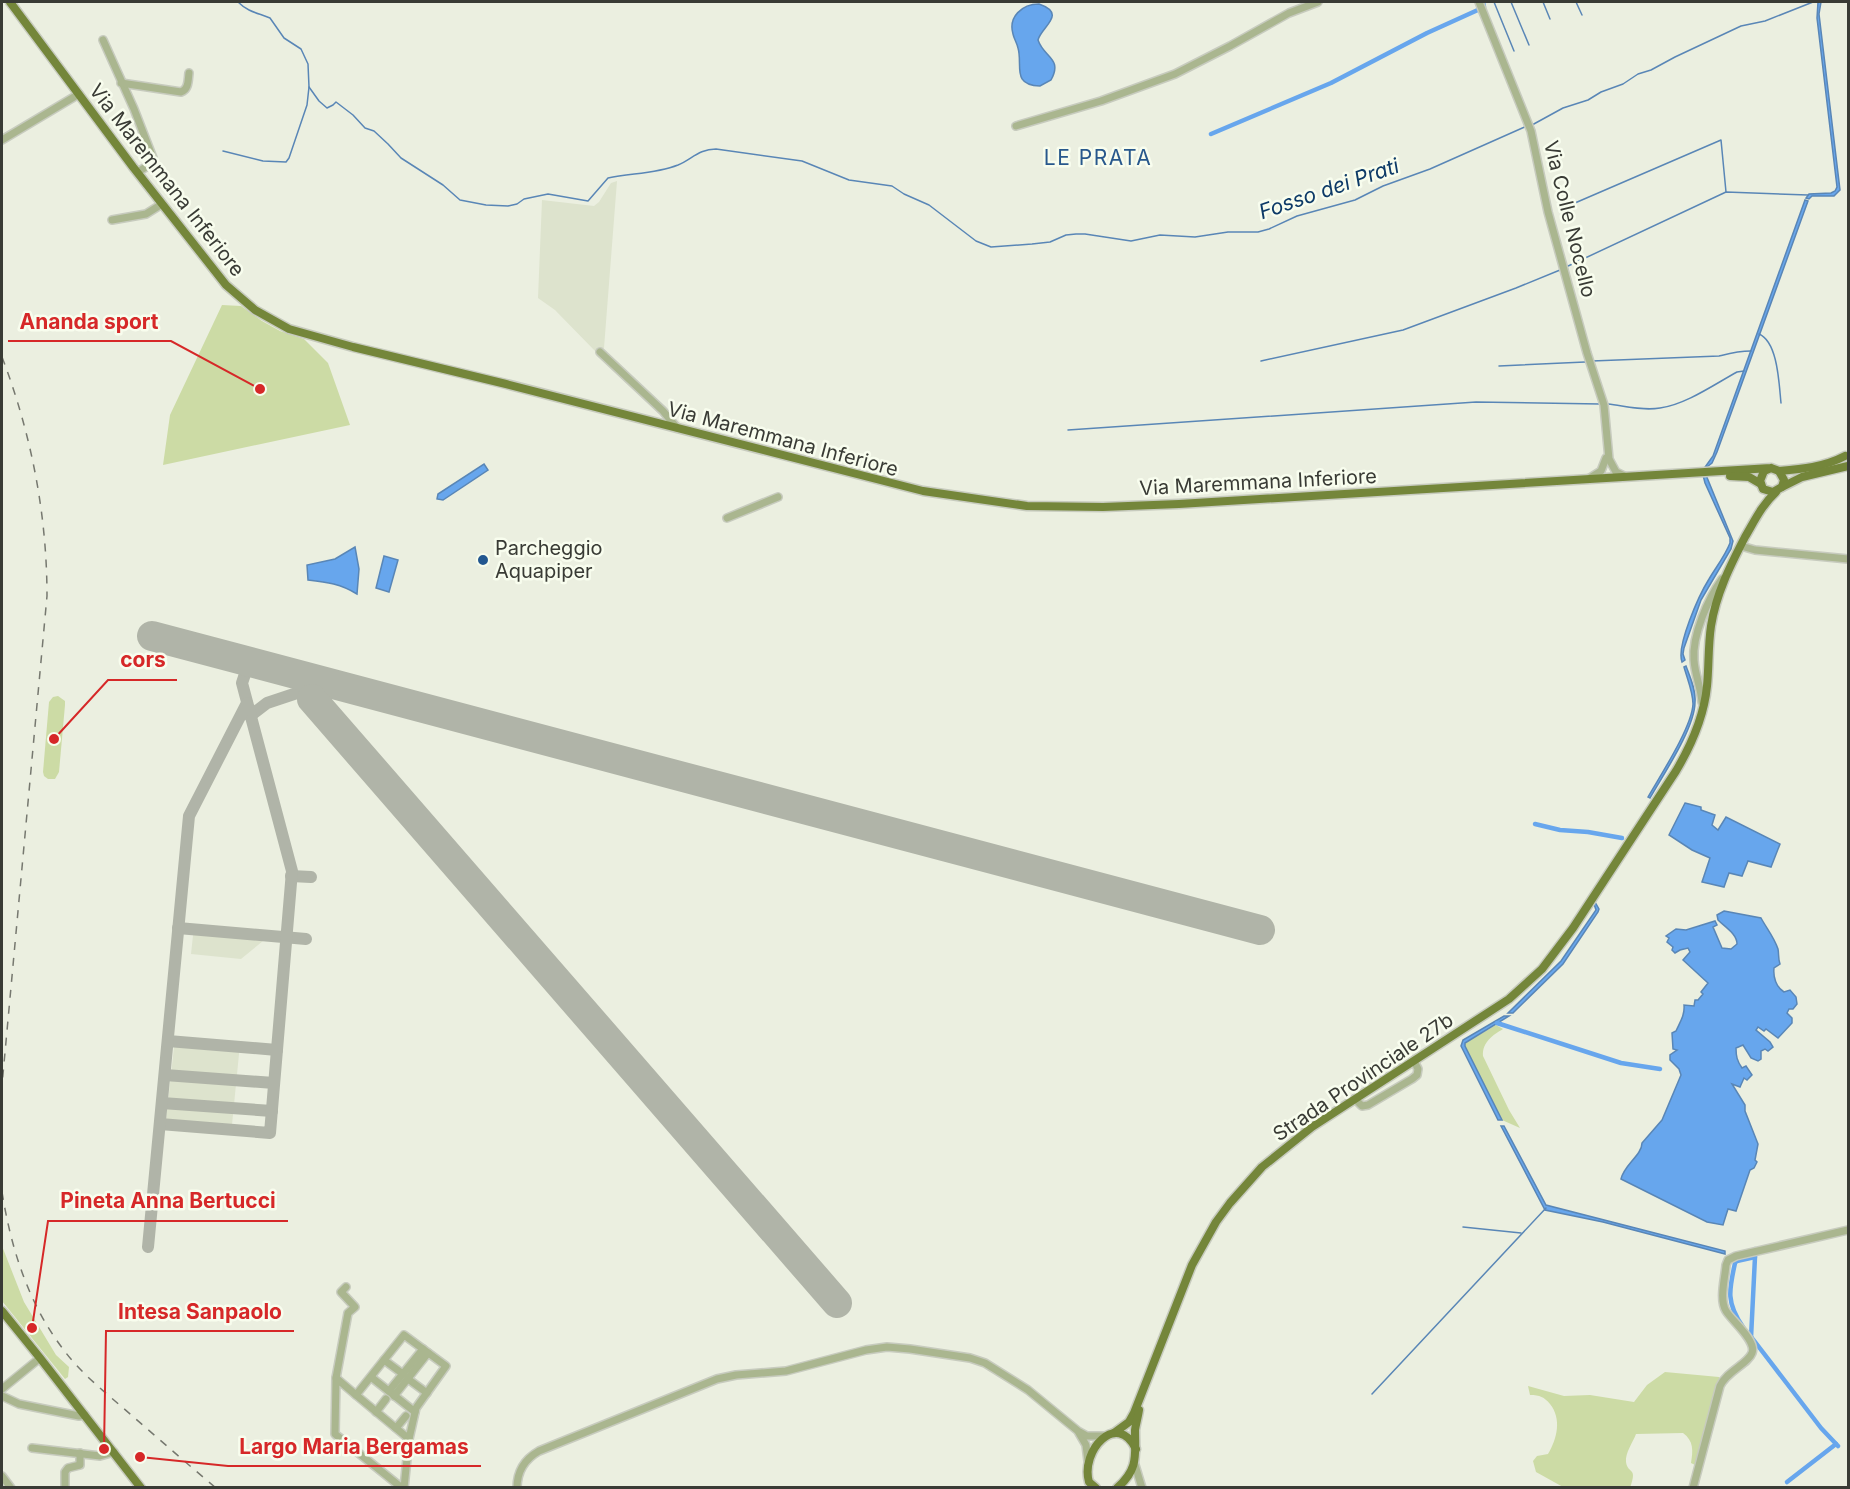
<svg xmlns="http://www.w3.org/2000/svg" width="1850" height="1489" viewBox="0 0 1850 1489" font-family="Inter,sans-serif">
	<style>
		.built { fill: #dde3cd }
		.green { fill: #ccdba5 }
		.water { fill: #67a6ed; stroke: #5986b6; stroke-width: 1.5 }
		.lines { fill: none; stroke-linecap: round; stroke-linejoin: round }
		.stream { stroke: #5986b6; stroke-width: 1.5 }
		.canal { stroke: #67a6ed; stroke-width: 4.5 }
		.taxiway { stroke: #b0b4a8; stroke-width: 12 }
		.runway { stroke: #b0b4a8; stroke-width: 30 }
		.minor-casing { stroke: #c7cbbe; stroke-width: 10 }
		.major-casing { stroke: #c7cbbe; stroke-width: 11 }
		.minor { stroke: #aab68f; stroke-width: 7 }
		.major { stroke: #74863a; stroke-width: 8 }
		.rail { stroke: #76786f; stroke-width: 1.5; stroke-dasharray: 8 8; stroke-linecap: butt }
		.poi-dot { fill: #225790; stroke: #f8fdee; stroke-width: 2 }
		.labels { text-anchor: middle; stroke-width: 5; stroke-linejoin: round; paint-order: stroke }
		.street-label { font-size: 20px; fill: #393b35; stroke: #f8fdee }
		.poi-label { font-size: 20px; fill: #393b35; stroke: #f8fdee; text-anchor: start }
		.neighbourhood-label { font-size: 21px; letter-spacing: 1.5px; fill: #28588c; stroke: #f8fdee }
		.water-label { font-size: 21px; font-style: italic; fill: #0d3a67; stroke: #f8fdee }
		.leader { fill: none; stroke: #d62828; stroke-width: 2 }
		.callout-dot { fill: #d62828; stroke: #f8fdee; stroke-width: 2 }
		.callout-label { font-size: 21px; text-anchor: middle; font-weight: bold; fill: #d62828; stroke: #f8fdee; stroke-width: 5; stroke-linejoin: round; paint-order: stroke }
	</style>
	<rect width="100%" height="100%" fill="#ebefe0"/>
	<!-- built -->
	<g class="built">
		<path d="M 617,181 L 604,348 L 597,353 L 555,310 L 538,298 L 542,200 L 594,206 L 599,202 L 611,183 Z"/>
		<path d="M 194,926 L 264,932 L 263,941 L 241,959 L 191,954 Z"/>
		<path d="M 175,1038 L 240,1044 L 231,1135 L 165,1129 Z"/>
	</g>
	<!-- green -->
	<g class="green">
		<path d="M 222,305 L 241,306 L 262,321 L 280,331 L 304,339 L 328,363 L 350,425 L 163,465 L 170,415 Z"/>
		<path d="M 58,696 L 65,701 L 65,705 L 59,772 L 55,779 L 48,779 L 44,776 L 43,772 L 49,702 L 53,697 Z"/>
		<path d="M 1496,1025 L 1503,1029 C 1493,1035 1482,1042 1483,1056 L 1509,1110 L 1520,1128 L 1502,1120 L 1464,1046 L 1465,1043 Z"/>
		<path d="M 2,1246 L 24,1302 L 56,1355 L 69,1367 L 68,1377 L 65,1379 L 2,1301 Z"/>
		<path d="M 1665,1372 L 1719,1377 L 1720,1379 L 1695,1465 L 1691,1463 C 1693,1451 1694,1441 1683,1433 L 1636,1434 C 1633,1442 1625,1453 1626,1462 C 1628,1475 1638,1466 1630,1488 L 1563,1487 L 1536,1472 L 1533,1461 L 1537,1456 L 1548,1454 C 1557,1439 1562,1419 1550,1404 C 1544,1397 1540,1395 1530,1395 L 1528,1386 L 1564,1396 L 1590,1395 L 1634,1402 L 1647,1385 Z"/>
	</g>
	<!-- water -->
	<g class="water">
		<path d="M 1818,2 L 1821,2 L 1819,14 L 1840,190 L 1834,196 L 1812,196 L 1809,199 L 1806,198 L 1809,194 L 1831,193 L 1835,191 L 1837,187 L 1817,18 Z"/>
		<path d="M 1039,4 C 1068,14 1041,27 1038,40 C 1044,58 1063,58 1051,80 L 1040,86 C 1011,85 1023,65 1018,48 C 1017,43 1014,39 1013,34 C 1008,17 1022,4 1039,4 Z"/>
		<path d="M 1805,200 L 1808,201 L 1717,452 L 1712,463 L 1703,470 L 1713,456 Z"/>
		<path d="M 484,464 L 488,470 L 443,500 L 437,499 L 438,494 Z"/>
		<path d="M 1703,475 L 1706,475 L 1733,541 L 1731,549 L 1701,600 L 1684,648 L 1683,654 L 1685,660 L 1682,662 C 1676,646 1699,595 1709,579 C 1716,567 1725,556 1730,543 L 1730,538 L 1705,483 Z"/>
		<path d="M 355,547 L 359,569 L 357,594 C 341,584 327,582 308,580 L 307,565 L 335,559 Z"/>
		<path d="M 384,556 L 398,560 L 389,592 L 376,588 Z"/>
		<path d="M 1686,666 C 1690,677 1696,690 1695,702 C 1695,728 1663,775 1650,798 L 1648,797 C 1660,776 1692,727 1693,704 C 1693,692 1687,678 1684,667 Z"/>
		<path d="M 1685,803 L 1701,807 L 1701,810 L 1715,815 L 1712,825 L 1718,830 L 1726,817 L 1780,844 L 1771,867 L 1748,861 L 1742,876 L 1729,873 L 1724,887 L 1702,882 L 1710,858 L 1692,850 L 1669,835 Z"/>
		<path d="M 1595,902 L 1599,909 L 1598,912 L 1563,964 L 1516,1010 L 1513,1013 L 1508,1013 L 1561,961 L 1596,910 L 1594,904 Z"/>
		<path d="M 1724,911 L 1761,918 C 1767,929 1774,937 1778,949 C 1779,954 1778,959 1780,964 L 1774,968 C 1773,977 1776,987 1784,992 L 1790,990 L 1796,997 L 1797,1004 L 1793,1009 L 1789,1009 L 1787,1013 L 1792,1018 L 1792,1023 L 1778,1038 L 1766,1029 L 1764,1031 L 1758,1027 L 1756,1030 L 1770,1042 L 1773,1047 L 1768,1051 L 1765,1049 L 1761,1051 L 1761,1059 L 1758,1061 L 1751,1058 L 1743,1045 L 1736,1048 C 1736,1056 1737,1061 1742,1068 L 1746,1066 L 1752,1075 L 1747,1080 L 1744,1078 L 1740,1087 L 1732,1084 L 1745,1105 L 1745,1111 L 1758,1144 L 1755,1160 L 1757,1162 L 1754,1168 L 1750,1170 L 1736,1211 L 1728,1209 L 1723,1225 L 1707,1222 L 1621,1179 C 1624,1165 1642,1155 1642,1143 L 1662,1120 L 1681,1075 L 1679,1069 L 1670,1060 L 1670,1055 L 1677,1050 L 1673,1049 L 1672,1033 L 1676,1031 C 1680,1022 1685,1015 1684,1005 L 1694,1006 L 1695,1000 L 1698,1000 L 1703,994 L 1701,992 L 1708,983 L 1683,960 L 1690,952 L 1688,948 L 1680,950 L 1675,953 L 1672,950 L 1673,947 L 1667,942 L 1669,938 L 1666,936 L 1676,929 L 1686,930 L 1715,921 L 1717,925 L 1713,927 L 1722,948 L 1731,949 L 1737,944 C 1737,934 1725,927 1718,920 L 1717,915 Z"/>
		<path d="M 1504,1016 L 1509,1016 L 1465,1043 L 1465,1046 L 1502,1120 L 1498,1120 L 1461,1046 L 1463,1040 Z"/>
		<path d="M 1501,1126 L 1504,1126 L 1546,1205 L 1725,1251 L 1725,1254 L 1603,1222 L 1545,1210 Z"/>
	</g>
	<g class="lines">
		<!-- stream -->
		<g class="stream">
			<path d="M 238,2 C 248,12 258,13 270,18 L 284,38 L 301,49 L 308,64 L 309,87 L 319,101 L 327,108 L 333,105 L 336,102 L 353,115 L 365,128 L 374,131 L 388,144 L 401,158 L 443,185 L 460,200 L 486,205 L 508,206 L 517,204 L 524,199 L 548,194 L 588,201 L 608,178 C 632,173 655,174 678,165 C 692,159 699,149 716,149 L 802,161 L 849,180 L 892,186 L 904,194 L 929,205 L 976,241 L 991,247 L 1032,244 L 1050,242 L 1066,235 L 1076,234 L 1085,234 L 1131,241 L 1160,235 L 1195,237 L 1228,232 L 1258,232 L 1269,229 L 1297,216 L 1355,200 L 1383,186 L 1430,169 L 1527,126"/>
			<path d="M 1494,2 L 1514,51"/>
			<path d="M 1511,2 L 1529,45"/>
			<path d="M 1543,2 L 1550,19"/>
			<path d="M 1576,2 L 1582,15"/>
			<path d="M 1532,125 L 1563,108 L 1588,100 L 1601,92 L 1623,84 L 1638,74 L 1651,70 L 1675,57 L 1741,26 L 1765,21 L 1813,2"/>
			<path d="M 223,151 L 263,161 L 286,162 L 289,158 L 307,105 L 309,87"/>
			<path d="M 1561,209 L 1721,140 L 1726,192"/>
			<path d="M 1566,267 L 1726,192 L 1808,195"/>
			<path d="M 1759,334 C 1778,342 1779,384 1781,403"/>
			<path d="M 1261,361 L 1403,330 L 1516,288 L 1560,270"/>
			<path d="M 1592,361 L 1719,356 C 1731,353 1738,351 1751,351"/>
			<path d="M 1499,366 L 1585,362"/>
			<path d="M 1608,404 C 1625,406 1643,411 1660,408 C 1685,405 1715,384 1737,372 L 1744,371"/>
			<path d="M 1068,430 L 1476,402 L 1600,404"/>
			<path d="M 1463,1227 L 1521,1233"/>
			<path d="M 1372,1394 L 1546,1208"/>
		</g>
		<!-- canal -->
		<g class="canal">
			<path d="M 1483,2 L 1484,7"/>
			<path d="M 1211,134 L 1331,83 L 1427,33 L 1480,9"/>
			<path d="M 1535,824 L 1560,830 L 1588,832 L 1622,838"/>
			<path d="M 1497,1023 L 1621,1063 L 1660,1069"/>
			<path d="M 1743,1327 C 1726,1303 1729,1290 1735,1263 L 1737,1261 L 1755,1257 L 1755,1249"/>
			<path d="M 1751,1338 L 1755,1257"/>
			<path d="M 1752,1338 L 1821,1428 L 1838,1446"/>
			<path d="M 1787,1482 L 1836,1444"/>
		</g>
		<!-- taxiway -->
		<g class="taxiway">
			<path d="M 250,716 L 267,703 L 297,693 L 312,699"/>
			<path d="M 291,876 L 311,877"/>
			<path d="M 178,928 L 306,939"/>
			<path d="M 168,1041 L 277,1050"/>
			<path d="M 165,1075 L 274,1083"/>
			<path d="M 162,1103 L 272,1111"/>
			<path d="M 160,1124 L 270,1133 L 292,871 L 242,683 L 249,662"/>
			<path d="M 148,1247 L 189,816 L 247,703"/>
		</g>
		<!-- runway -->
		<g class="runway">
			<path d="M 152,636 L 1260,930"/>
			<path d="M 312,699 L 837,1303"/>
		</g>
		<defs>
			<g id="minor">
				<path d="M 1479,2 L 1531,131 L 1548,212 L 1587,353 L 1604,405 L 1609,459 L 1616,472 L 1624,476"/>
				<path d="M 103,40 L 134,109 L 153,158 L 152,163 L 138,172"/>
				<path d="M 121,83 L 181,92 C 189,89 188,80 189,73"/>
				<path d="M 1016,126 L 1101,101 L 1175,74 L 1230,46 L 1289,13 L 1318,2"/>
				<path d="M 2,140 L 79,94"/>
				<path d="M 112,220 L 146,214 L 162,204"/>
				<path d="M 600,352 L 663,411 L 677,428"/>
				<path d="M 1590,478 L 1601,471 L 1606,458"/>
				<path d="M 727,518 L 778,497"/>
				<path d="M 1741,546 L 1755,550 L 1848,559"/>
				<path d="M 1702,702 C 1701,688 1695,675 1694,660 C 1692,635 1708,599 1722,579"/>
				<path d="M 1355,1099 L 1362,1106 L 1368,1105 L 1412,1079 L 1417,1075 L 1418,1069 L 1414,1061"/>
				<path d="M 384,1360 L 403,1374"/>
				<path d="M 371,1377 L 415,1412"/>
				<path d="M 336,1378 L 348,1313 L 355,1307 L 341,1292 L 346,1287"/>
				<path d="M 408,1379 L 427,1393"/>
				<path d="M 2,1389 L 40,1358"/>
				<path d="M 389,1391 L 423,1349"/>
				<path d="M 356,1395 L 409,1439"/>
				<path d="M 2,1396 L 19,1404 L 79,1416 L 85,1415"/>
				<path d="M 394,1396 L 428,1353"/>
				<path d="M 376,1412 L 386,1399"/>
				<path d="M 396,1428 L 406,1416"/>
				<path d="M 1079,1433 L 1086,1445 L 1088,1461"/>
				<path d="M 32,1448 L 100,1456 L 114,1452"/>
				<path d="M 1135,1465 L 1142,1488"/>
				<path d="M 2,1476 L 11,1488"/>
				<path d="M 65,1488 L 65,1472 L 68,1468 L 80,1465 L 80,1453"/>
				<path d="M 402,1488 L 335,1434 L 336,1378 L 356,1395 L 404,1335 L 446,1366 L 416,1408 L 409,1439 L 404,1488"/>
				<path d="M 517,1488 C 517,1471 525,1459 539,1451 L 717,1379 L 736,1375 L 786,1371 L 866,1350 L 887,1347 L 910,1349 L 970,1358 L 985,1363 L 1028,1390 L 1078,1431 L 1087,1436 L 1105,1436"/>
				<path d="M 1693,1488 L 1720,1386 C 1727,1371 1748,1364 1752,1353 C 1757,1341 1732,1321 1726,1311 C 1719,1299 1725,1279 1726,1265 L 1728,1260 L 1736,1256 L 1848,1230"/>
			</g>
			<g id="major">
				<path d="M 10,2 L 133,167 L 226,285 L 255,310 L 289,329 L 353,347 L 506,384 L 923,491 L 1027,506 L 1103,507 L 1179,504 L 1771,468 L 1779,471 L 1784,480 L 1782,487 L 1773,492 L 1763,489 L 1760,481 L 1764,471 L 1771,468"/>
				<path d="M 1779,471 C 1802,469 1824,467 1845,456"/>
				<path d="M 1730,476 L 1749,477 L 1761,484"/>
				<path d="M 1782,487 L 1802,477 L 1848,466"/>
				<path d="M 2,1311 L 40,1358 L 141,1488"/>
				<path d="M 1114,1433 L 1129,1422 L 1134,1413 L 1192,1265 L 1216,1222 L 1230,1203 L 1262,1167 L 1312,1127 L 1509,999 L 1542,969 L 1573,928 L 1676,771 C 1692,744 1704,717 1707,686 C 1709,666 1708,646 1711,626 C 1716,594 1730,566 1745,537 C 1755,520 1762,505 1776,492"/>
				<path d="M 1096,1488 L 1089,1482 C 1080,1451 1117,1410 1136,1449"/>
				<path d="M 1117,1488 C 1139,1469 1135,1455 1135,1430 C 1136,1423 1138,1417 1139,1410"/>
			</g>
		</defs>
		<!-- minor casing -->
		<use href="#minor" class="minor-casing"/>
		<!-- major casing -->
		<use href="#major" class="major-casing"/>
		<!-- minor -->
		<use href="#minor" class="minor"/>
		<!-- major -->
		<use href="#major" class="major"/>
		<!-- rail -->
		<g class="rail">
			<path d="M 2,357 C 31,433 47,514 47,596 L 2,1085"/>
			<path d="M 2,1192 C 11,1248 28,1303 63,1349 C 79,1371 101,1389 122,1407 C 153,1434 184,1461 216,1488"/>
		</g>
	</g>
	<!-- markers -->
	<circle class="poi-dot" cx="483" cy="560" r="6"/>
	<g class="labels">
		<!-- street labels -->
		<g class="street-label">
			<text transform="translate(167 180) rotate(52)" y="7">Via Maremmana Inferiore</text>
			<text transform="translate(1570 219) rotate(76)" y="7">Via Colle Nocello</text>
			<text transform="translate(783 439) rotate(15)" y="7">Via Maremmana Inferiore</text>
			<text transform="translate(1258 482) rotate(-3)" y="7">Via Maremmana Inferiore</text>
			<text transform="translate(1363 1077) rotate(-34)" y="7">Strada Provinciale 27b</text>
		</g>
		<!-- poi labels -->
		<g class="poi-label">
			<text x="495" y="555">Parcheggio<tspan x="495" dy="23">Aquapiper</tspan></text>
		</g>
		<!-- neighbourhood labels -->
		<g class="neighbourhood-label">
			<text x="1098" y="165">LE PRATA</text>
		</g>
		<!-- water labels -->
		<g class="water-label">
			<text transform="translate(1329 189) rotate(-19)" y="7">Fosso dei Prati</text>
		</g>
	</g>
	<!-- callouts -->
	<path class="leader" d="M260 389L171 341H8M54 739L108 680H177M32 1328L48 1221H288M104 1449L106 1331H294M140 1457L228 1466H481"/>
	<g class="callout-dot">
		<circle cx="260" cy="389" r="6"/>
		<circle cx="54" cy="739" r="6"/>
		<circle cx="32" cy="1328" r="6"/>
		<circle cx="104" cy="1449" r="6"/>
		<circle cx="140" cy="1457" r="6"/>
	</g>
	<g class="callout-label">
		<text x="89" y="329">Ananda sport</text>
		<text x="143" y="667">cors</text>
		<text x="168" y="1208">Pineta Anna Bertucci</text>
		<text x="200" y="1319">Intesa Sanpaolo</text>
		<text x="354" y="1454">Largo Maria Bergamas</text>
	</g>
	<!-- border -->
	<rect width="1850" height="1489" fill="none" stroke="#393b35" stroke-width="6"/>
</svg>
